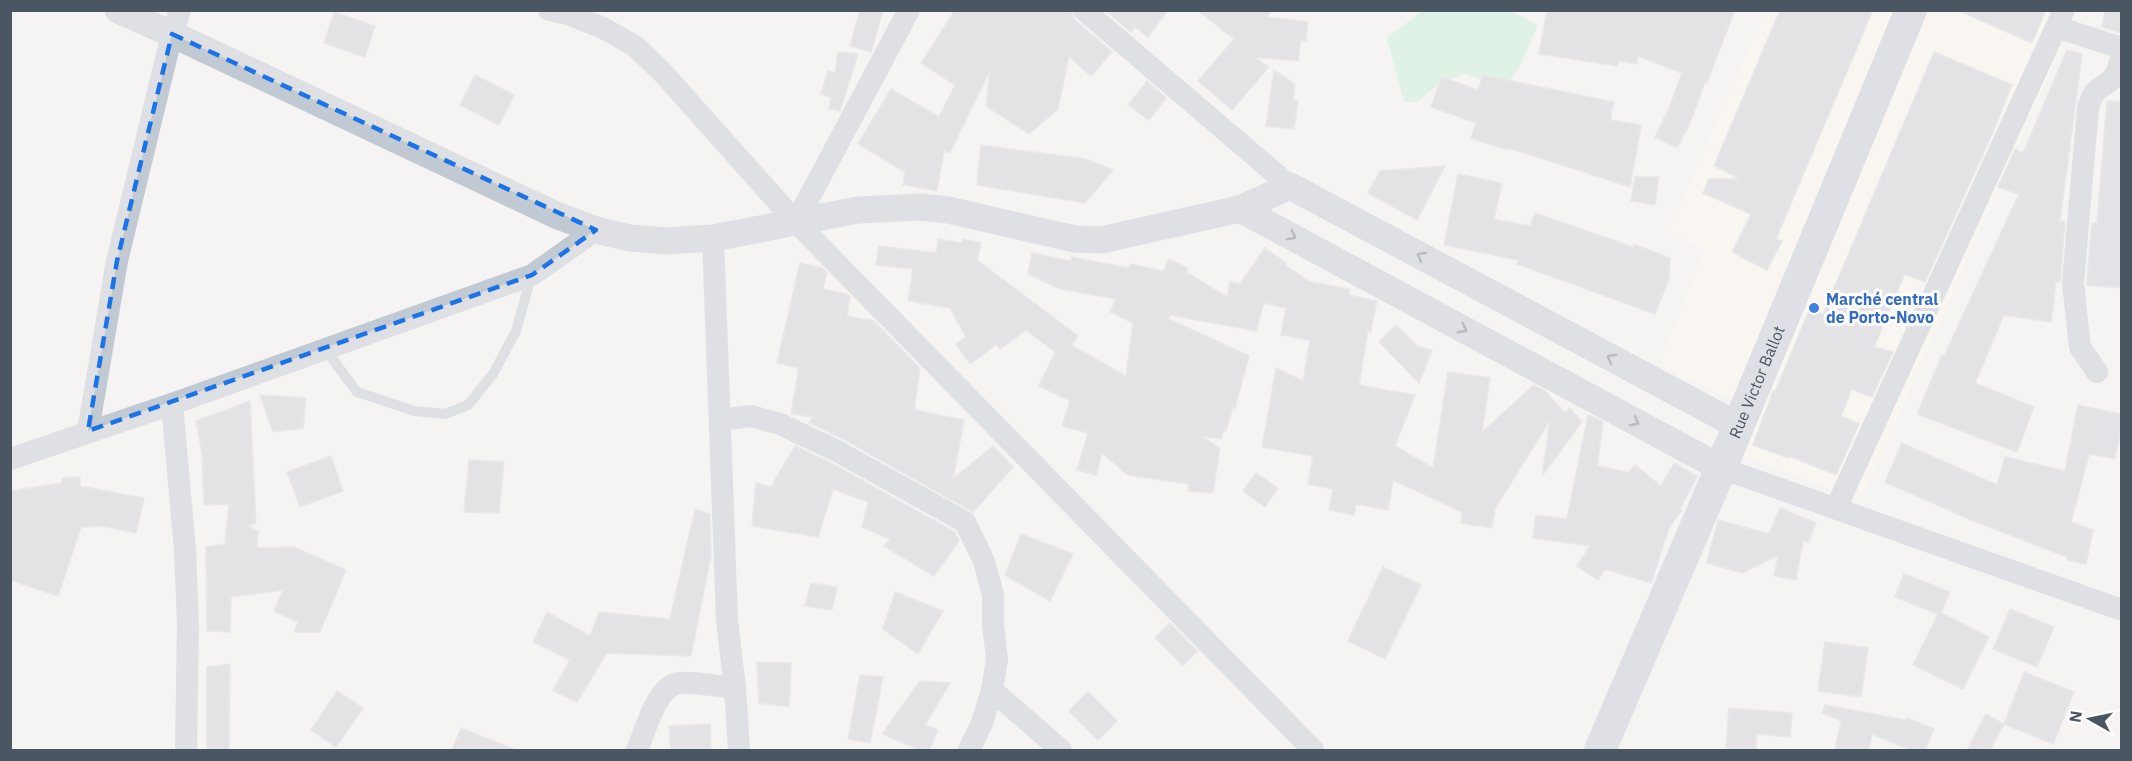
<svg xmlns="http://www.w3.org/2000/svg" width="2132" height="761" viewBox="0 0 2132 761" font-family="'IBM Plex Sans',sans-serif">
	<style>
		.commercial { fill: #fdf9ef }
		.green { fill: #c3f1d5 }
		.building { fill: #cdcfd5; stroke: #d7d9de; stroke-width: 1.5 }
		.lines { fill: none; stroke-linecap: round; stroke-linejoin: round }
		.service { stroke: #c1cad2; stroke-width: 10 }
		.minor { stroke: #c1cad2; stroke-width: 22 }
		.tertiary { stroke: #c1cad2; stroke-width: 27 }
		.secondary { stroke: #c1cbd6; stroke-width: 32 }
		.oneway { stroke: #6e7983 }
		.marked { fill: none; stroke: #1a73e8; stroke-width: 4.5; stroke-dasharray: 12 8; stroke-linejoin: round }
		.shop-dot { fill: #3f7fe0; stroke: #fff; stroke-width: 2 }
		.labels { text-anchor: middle; stroke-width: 6; stroke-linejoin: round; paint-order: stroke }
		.shop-label { font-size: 16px; font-weight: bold; fill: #366cbe; stroke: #fff; text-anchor: start }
		.street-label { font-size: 16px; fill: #4a5661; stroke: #fff }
	</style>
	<rect width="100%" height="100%" fill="#f5f3f3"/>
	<!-- commercial -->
	<path class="commercial" d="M 1765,11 L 2077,11 L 1861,501 L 1738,454 L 1755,412 L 1659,365 L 1704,251 L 1669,231 Z"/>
	<!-- green -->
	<path class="green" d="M 1422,11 L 1511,11 L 1538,25 L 1521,64 L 1507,85 L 1484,81 L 1465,74 L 1440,83 L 1417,102 L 1404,102 L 1387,38 Z"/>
	<!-- building -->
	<g class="building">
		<path d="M 860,10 L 883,10 L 871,52 L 850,46 Z"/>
		<path d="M 955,10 L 1071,10 L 1075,20 L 1112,52 L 1091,76 L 1069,56 L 1058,109 L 1029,134 L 986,106 L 990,70 L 950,153 L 944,150 L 937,191 L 903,185 L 905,172 L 858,144 L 891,89 L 939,117 L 955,85 L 921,63 Z"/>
		<path d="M 1105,10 L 1168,10 L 1148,37 L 1135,27 L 1131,32 Z"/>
		<path d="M 1197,10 L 1272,10 L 1267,17 L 1308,22 L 1306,41 L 1301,40 L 1298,61 L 1253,57 L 1269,67 L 1232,110 L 1198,81 L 1234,39 Z"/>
		<path d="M 1547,10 L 1735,10 L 1707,83 L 1705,82 L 1691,121 L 1677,148 L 1655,137 L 1669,108 L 1682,73 L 1638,56 L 1637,64 L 1618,61 L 1617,66 L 1539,54 Z"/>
		<path d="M 1780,10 L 1873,10 L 1776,239 L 1782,241 L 1767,270 L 1732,252 L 1751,214 L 1703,193 L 1709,179 L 1740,179 L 1714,166 Z"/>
		<path d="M 1957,10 L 2046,10 L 2032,43 Z"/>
		<path d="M 2105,10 L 2121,10 L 2121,33 L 2102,27 Z"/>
		<path d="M 334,12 L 375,26 L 365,57 L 324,43 Z"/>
		<path d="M 2067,50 L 2082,54 L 2060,221 L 2065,221 L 2060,282 L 2056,282 L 2051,322 L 2004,315 L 1975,383 L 2034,407 L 2017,452 L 1917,414 L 1942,355 L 1944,356 L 2019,194 L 1998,187 L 2015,149 L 2023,153 Z"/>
		<path d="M 838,52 L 858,54 L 840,111 L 829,109 L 831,97 L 821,94 L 828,71 L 835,73 Z"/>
		<path d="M 1934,52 L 2012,85 L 1990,139 L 1925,282 L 1905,274 L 1874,347 L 1893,352 L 1872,397 L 1852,389 L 1841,416 L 1859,424 L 1836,475 L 1789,456 L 1788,458 L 1753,445 L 1773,391 L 1775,392 L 1810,308 L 1823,314 Z"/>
		<path d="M 1274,70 L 1295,84 L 1293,100 L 1298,101 L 1294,129 L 1266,126 Z"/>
		<path d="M 475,75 L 514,95 L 499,125 L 460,105 Z"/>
		<path d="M 1483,75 L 1614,102 L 1610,120 L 1641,125 L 1630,187 L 1509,148 L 1508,150 L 1471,138 L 1476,123 L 1431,107 L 1442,77 L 1478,90 Z"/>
		<path d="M 1147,81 L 1166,98 L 1149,120 L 1128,105 Z"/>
		<path d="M 2107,101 L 2121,102 L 2121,288 L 2087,285 L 2087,283 L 2092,223 L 2097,223 Z"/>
		<path d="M 981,145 L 1086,159 L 1113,170 L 1085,203 L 977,185 Z"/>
		<path d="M 1445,166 L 1417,220 L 1368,193 L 1380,171 Z"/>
		<path d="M 1458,174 L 1502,183 L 1494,219 L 1530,226 L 1535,213 L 1633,247 L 1634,244 L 1670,258 L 1669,279 L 1655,314 L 1517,264 L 1518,260 L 1444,245 Z"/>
		<path d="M 1635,177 L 1659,177 L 1655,205 L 1631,201 Z"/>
		<path d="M 938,239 L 962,243 L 963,239 L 981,243 L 977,260 L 1078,336 L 1071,345 L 1126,376 L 1133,323 L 1110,312 L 1116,299 L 1060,289 L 1028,274 L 1032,253 L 1071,261 L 1072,257 L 1129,268 L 1130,264 L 1163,271 L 1169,259 L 1188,268 L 1186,272 L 1227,297 L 1230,282 L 1240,284 L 1265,248 L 1286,263 L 1284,265 L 1310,282 L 1350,289 L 1349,295 L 1377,301 L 1370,333 L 1368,330 L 1359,385 L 1415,395 L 1395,446 L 1433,468 L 1448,372 L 1490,378 L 1482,432 L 1534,385 L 1545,391 L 1564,412 L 1570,408 L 1582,422 L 1542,476 L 1550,420 L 1495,509 L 1492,528 L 1461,523 L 1462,512 L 1393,480 L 1388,510 L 1356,504 L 1354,515 L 1329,510 L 1333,489 L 1308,484 L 1313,456 L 1262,447 L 1276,368 L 1303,381 L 1310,340 L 1281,335 L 1286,308 L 1264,303 L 1256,331 L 1170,315 L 1169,319 L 1249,356 L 1235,408 L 1233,407 L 1226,431 L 1223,431 L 1221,439 L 1201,436 L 1220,448 L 1213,493 L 1188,491 L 1189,484 L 1128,475 L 1102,453 L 1096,475 L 1077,470 L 1088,433 L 1062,426 L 1070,401 L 1039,386 L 1055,352 L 1026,330 L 1000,349 L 996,345 L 970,364 L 956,344 L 966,337 L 950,308 L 908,301 L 913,269 L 876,265 L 879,246 L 936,253 Z"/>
		<path d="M 800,263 L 822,268 L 827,273 L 823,289 L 847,294 L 850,297 L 847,316 L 874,321 L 920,368 L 914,410 L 964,420 L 953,479 L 993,446 L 1013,467 L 973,512 L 843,439 L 809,423 L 812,417 L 791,414 L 799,368 L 777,363 Z"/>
		<path d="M 1396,325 L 1418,347 L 1432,350 L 1419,383 L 1379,342 Z"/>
		<path d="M 260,395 L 306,398 L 303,428 L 273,432 Z"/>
		<path d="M 250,401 L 256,523 L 247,526 L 258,531 L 257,548 L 294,547 L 346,570 L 320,632 L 294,632 L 298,622 L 274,611 L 283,590 L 231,597 L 230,632 L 207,631 L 206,547 L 225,544 L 229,504 L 204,505 L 202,453 L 196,421 Z"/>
		<path d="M 2078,405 L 2121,414 L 2121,428 L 2115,459 L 2089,454 L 2071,522 L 2093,530 L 2086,564 L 2067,560 L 2067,557 L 1971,520 L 1885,482 L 1902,443 L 1997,485 L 2005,457 L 2065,471 Z"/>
		<path d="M 1588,415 L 1603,422 L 1597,466 L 1629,472 L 1635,465 L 1661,486 L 1674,463 L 1697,476 L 1680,509 L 1682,510 L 1669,528 L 1651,583 L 1605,569 L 1598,580 L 1577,566 L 1590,546 L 1533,538 L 1536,515 L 1567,519 Z"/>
		<path d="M 795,446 L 831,463 L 955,532 L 959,541 L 934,576 L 884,546 L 890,539 L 862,527 L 868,502 L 833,489 L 818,537 L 752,526 L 756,483 L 771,487 Z"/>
		<path d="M 331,456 L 343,491 L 300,507 L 287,472 Z"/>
		<path d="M 469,460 L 504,462 L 499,513 L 464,512 Z"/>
		<path d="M 1256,473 L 1278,488 L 1265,507 L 1243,491 Z"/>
		<path d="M 80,477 L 80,486 L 144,498 L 136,533 L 102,526 L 81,527 L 58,596 L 10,580 L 10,491 L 62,483 L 62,478 Z"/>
		<path d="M 1780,508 L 1816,523 L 1808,543 L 1803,541 L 1796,580 L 1774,576 L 1778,555 L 1742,573 L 1707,563 L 1718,520 L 1769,534 Z"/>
		<path d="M 695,509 L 710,514 L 711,556 L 691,656 L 607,653 L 577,702 L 553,691 L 570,660 L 533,642 L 547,612 L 590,636 L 599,612 L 670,619 Z"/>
		<path d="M 1021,534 L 1073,554 L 1050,601 L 1005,575 Z"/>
		<path d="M 1383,567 L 1421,585 L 1385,659 L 1348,641 Z"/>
		<path d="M 1904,574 L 1950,592 L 1941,613 L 1989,637 L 1963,689 L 1913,665 L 1938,614 L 1895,597 Z"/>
		<path d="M 811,583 L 837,587 L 832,610 L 805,606 Z"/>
		<path d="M 895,592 L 943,611 L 918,654 L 883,629 Z"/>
		<path d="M 2010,609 L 2054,627 L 2037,667 L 1993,649 Z"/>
		<path d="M 1170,623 L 1197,651 L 1183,666 L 1155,638 Z"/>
		<path d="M 1825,642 L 1868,648 L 1861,697 L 1818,691 Z"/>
		<path d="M 757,662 L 791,663 L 789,707 L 759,703 Z"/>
		<path d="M 230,664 L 229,750 L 207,750 L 207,667 Z"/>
		<path d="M 2024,672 L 2074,692 L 2053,744 L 2004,724 Z"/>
		<path d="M 860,675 L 883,677 L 870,743 L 848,739 Z"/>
		<path d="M 920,681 L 950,683 L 925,725 L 938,730 L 929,750 L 919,750 L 882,734 Z"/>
		<path d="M 337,691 L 363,708 L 336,747 L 311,730 Z"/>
		<path d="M 1088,692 L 1117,721 L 1098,740 L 1069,711 Z"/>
		<path d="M 1825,705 L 1906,720 L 1907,718 L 1934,729 L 1925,750 L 1911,750 L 1872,734 L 1869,750 L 1835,750 L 1841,721 L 1822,713 Z"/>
		<path d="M 1729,708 L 1792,713 L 1790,737 L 1757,734 L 1756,750 L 1726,748 Z"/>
		<path d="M 1986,714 L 2004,724 L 1990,750 L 1967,750 Z"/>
		<path d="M 710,724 L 711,750 L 671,750 L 669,726 Z"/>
		<path d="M 461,728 L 516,750 L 452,750 Z"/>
	</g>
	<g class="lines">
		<!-- service -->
		<path class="service" d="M 325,349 L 357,392 L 414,411 L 445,414 L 468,405 L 493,374 L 516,331 L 531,277"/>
		<!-- minor -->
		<g class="minor">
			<path d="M 549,10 L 568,14 L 603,28 L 635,46 L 663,73 L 796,222 L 1313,750"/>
			<path d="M 1084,10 L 1290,186"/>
			<path d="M 2056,27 L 2122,48"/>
			<path d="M 796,222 L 909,10"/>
			<path d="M 713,238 L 727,620 L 735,688 L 739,750"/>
			<path d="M 2097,372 L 2080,347 L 2073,283 L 2088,108 C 2096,82 2099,93 2113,78 C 2118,72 2119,63 2122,55"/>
			<path d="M 172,404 L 185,550 L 188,623 L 186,750"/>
			<path d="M 720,420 L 751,416 L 780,424 L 837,451 L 965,522 L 984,561 L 993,595 L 993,624 L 997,659 L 992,690 L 982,723 L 969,750"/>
			<path d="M 88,431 L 117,261 L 172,34 L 180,10"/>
			<path d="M 10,459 L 172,404 L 532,275 L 596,230"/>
			<path d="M 1721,468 L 2122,610"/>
			<path d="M 1836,508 L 2064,10"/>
			<path d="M 992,690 L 1061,750"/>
			<path d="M 637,750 C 645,732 655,691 675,684 C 685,680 723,687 735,688"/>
		</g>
		<!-- tertiary -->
		<g class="tertiary">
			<path d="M 118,10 L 172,34 L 558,216 L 596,230 L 630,238 L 665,241 L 713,238 L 858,210 L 921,207 L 948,210 L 1075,239 L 1101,240 L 1240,209 L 1290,186 L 1737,425"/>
			<path d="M 1240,209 L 1721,468"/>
		</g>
		<!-- secondary -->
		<path class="secondary" id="s1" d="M 1600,750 L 1721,468 L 1911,10"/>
	</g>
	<!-- one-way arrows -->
	<defs><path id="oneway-chevron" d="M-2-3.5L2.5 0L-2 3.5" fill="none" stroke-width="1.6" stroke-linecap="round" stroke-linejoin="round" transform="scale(1.5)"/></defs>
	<g class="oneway">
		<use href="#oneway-chevron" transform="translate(1292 236) rotate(28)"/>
		<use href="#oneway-chevron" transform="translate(1421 256) rotate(-152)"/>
		<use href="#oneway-chevron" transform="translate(1463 329) rotate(28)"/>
		<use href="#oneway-chevron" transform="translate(1611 358) rotate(-152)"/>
		<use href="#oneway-chevron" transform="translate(1635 422) rotate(28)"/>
	</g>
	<!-- marked area -->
	<path d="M0 0H2132V761H0ZM 172,34 L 596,230 L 532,275 L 88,431 L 117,261 Z" fill="#f5f3f3" fill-opacity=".55" fill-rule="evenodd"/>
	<path class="marked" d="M 172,34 L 596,230 L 532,275 L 88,431 L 117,261 Z"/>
	<!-- markers -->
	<circle class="shop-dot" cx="1814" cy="308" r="6"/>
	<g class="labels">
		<!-- shop labels -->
		<g class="shop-label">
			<text x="1826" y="305">Marché central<tspan x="1826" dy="18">de Porto-Novo</tspan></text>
		</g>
		<!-- street labels -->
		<g class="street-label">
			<text dy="6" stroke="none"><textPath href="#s1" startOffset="400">Rue Victor Ballot</textPath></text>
		</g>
	</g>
	<!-- border -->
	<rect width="2132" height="761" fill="none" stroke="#4a5661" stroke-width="24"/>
	<!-- north arrow -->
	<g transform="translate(2090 719) rotate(279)" stroke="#ffffff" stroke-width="4.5" paint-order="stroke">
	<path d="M0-4.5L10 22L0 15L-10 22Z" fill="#4a5661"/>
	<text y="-9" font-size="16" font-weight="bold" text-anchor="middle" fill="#4a5661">N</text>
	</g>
</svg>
